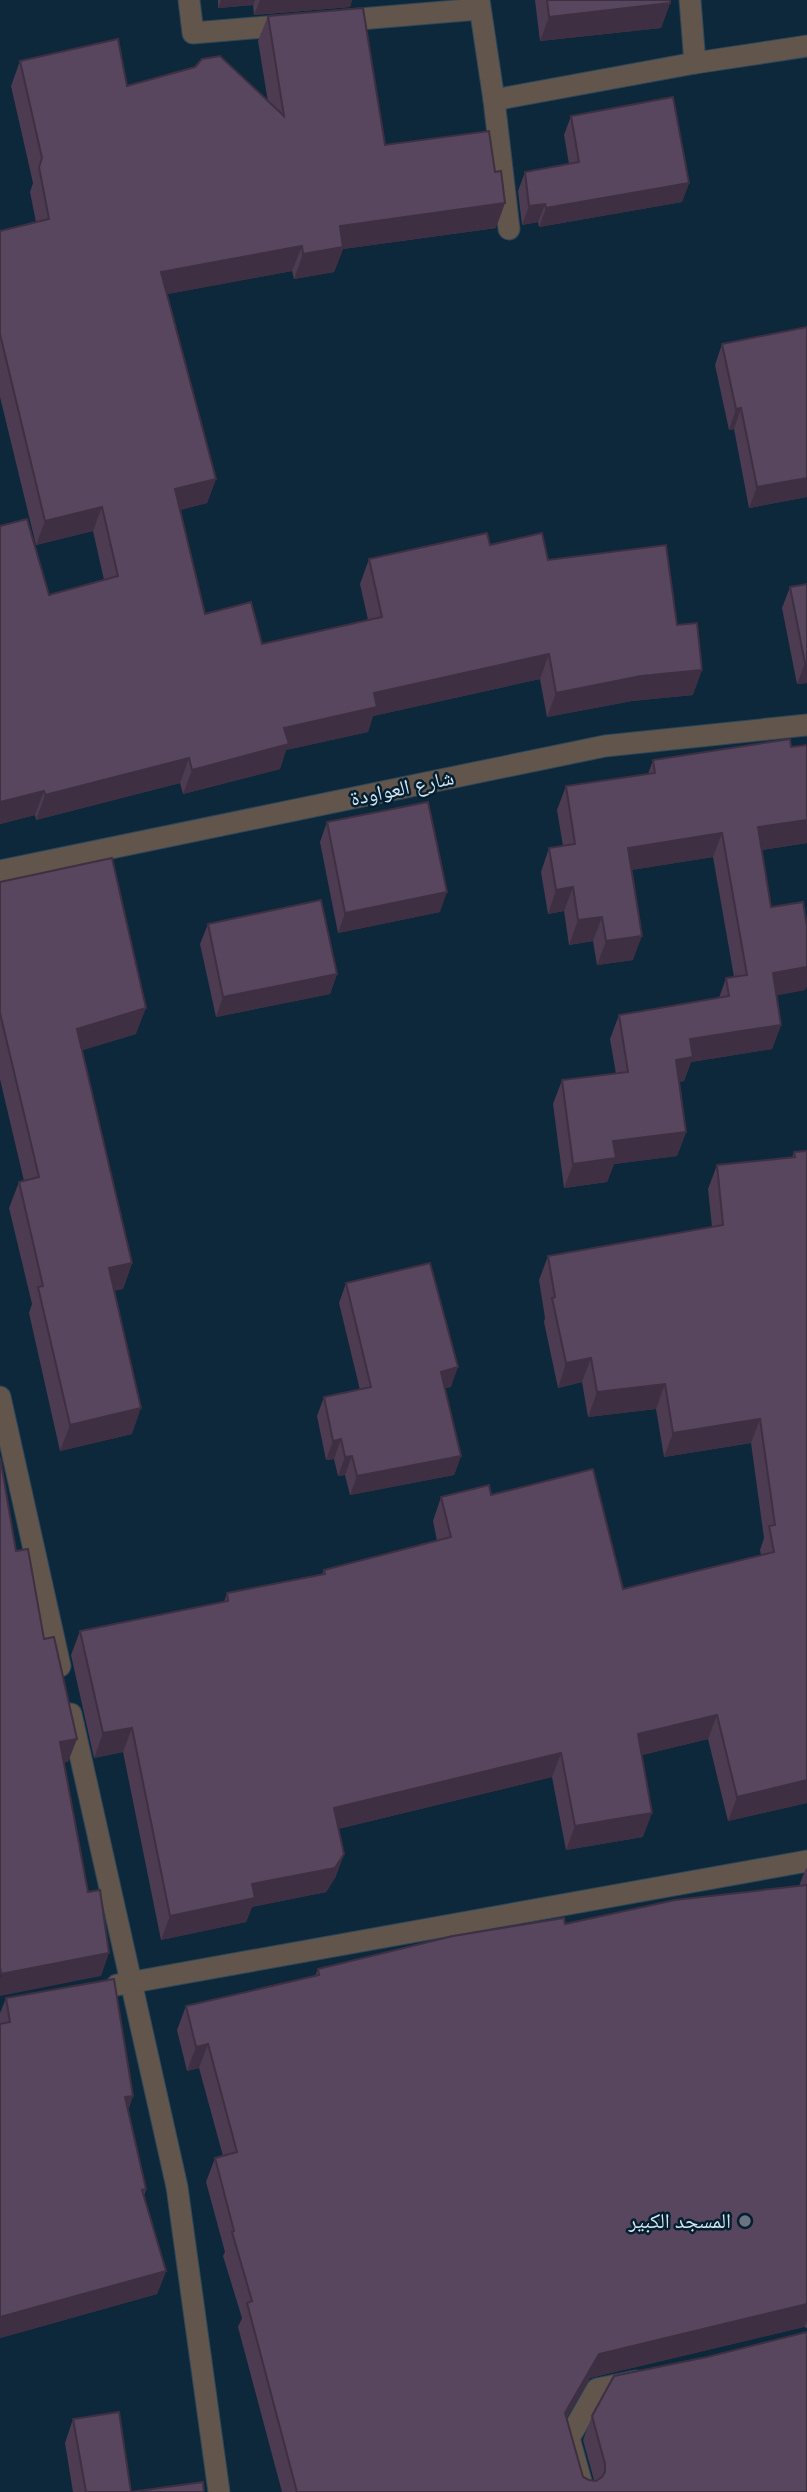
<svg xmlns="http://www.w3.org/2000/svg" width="807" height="2492" viewBox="0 0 807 2492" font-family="Spectral,'Noto Naskh Arabic',serif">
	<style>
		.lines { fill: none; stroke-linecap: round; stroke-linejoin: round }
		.minor-casing { stroke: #2d4658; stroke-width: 23 }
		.minor { stroke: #61554c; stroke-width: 21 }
		.wall { fill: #4c3b51 }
		.shaded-wall { fill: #3e3042 }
		.building { fill: #58455e; stroke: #3e3042; stroke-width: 2 }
		.worship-dot { fill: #6b7280; stroke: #031f30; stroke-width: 2.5 }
		.labels { text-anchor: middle; stroke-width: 5; stroke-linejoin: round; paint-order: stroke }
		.street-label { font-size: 21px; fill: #d5e5f1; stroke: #031f30 }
		.poi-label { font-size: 21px; fill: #d5e5f1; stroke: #031f30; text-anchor: end }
	</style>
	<rect width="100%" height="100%" fill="#0d283b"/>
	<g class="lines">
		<defs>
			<g id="minor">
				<path d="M 189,0 L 193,33 L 290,25"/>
				<path d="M 479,0 L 494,100 L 509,229"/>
				<path d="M 690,0 L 695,63"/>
				<path d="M 336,21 L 479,9"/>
				<path d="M 494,100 L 695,63 L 807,46"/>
				<path d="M 0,871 L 605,746 L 807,725"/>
				<path d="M 0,1397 L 60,1666"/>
				<path d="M 71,1714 L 177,2187 L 219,2492"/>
				<path d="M 117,1985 L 807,1861"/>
				<path d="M 584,2492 L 569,2438 L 597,2389 L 636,2381"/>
			</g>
		</defs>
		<!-- minor casing -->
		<use href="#minor" class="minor-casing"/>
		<!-- minor -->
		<use href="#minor" class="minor"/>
	</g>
	<!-- wall -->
	<g class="wall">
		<path d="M 218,0 L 352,0 L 350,7 L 254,15 L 253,5 L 218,8 Z"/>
		<path d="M 535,0 L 670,0 L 670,3 L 661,28 L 540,41 Z"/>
		<path d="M 268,16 L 385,145 L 496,228 L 343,249 L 334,272 L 294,279 L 292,271 L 167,294 L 216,479 L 207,503 L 180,510 L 205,614 L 262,644 L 368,620 L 360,584 L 369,559 L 490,545 L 548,560 L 677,625 L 693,695 L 632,701 L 547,717 L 540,679 L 373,716 L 368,732 L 286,750 L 280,769 L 183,794 L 180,783 L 36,820 L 35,815 L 0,824 L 0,526 L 49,595 L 104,580 L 93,531 L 36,545 L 0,397 L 0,231 L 36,222 L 30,192 L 33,183 L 11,86 L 20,61 L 127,86 L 268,102 L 258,41 Z"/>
		<path d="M 571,116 L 689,183 L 682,202 L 539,227 L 538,222 L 522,225 L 518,191 L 525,172 L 569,164 L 564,135 Z"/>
		<path d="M 807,327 L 807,497 L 749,508 L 734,429 L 729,430 L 715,365 L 722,344 Z"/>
		<path d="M 807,584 L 807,683 L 797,684 L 782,608 L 790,587 Z"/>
		<path d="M 807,745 L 807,843 L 762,850 L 771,907 L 805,990 L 777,995 L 781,1025 L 772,1049 L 691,1062 L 684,1081 L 679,1082 L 686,1132 L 677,1156 L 614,1164 L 607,1182 L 564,1188 L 553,1104 L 562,1080 L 616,1074 L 610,1039 L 619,1015 L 719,998 L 726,978 L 734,977 L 713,857 L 631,870 L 633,960 L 597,965 L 593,941 L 569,945 L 564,911 L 548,914 L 541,872 L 549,848 L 563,846 L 557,810 L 566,786 L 648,774 L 653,760 Z"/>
		<path d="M 327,822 L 440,912 L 338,933 L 320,842 Z"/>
		<path d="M 0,882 L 136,1034 L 82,1050 L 132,1263 L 123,1289 L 114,1290 L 132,1434 L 60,1451 L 29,1313 L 32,1304 L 9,1208 L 19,1182 L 24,1181 L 0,1079 Z"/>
		<path d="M 208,924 L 337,974 L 330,994 L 216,1017 L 200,944 Z"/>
		<path d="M 794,1152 L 807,1803 L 728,1821 L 708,1739 L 642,1755 L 643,1837 L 566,1850 L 552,1777 L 338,1829 L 344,1854 L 335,1878 L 326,1892 L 252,1907 L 246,1922 L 161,1940 L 123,1752 L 94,1758 L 71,1655 L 80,1631 L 224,1602 L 227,1593 L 322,1574 L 324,1570 L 437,1541 L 433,1521 L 441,1497 L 491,1495 L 623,1589 L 761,1555 L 760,1550 L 764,1538 L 751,1443 L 664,1457 L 656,1409 L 588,1417 L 582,1382 L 558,1388 L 544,1322 L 545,1318 L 539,1280 L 548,1256 L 712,1227 L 708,1189 L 717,1165 L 792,1157 Z"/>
		<path d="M 346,1283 L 451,1387 L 445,1388 L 461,1456 L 454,1475 L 350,1495 L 345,1475 L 338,1476 L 334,1459 L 326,1460 L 317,1416 L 324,1397 L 360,1390 L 339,1303 Z"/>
		<path d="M 806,1868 L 807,1868 L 807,2328 L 804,2327 L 590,2378 L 566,2419 L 583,2477 L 589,2480 L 594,2480 L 583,2440 L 592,2416 L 807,2492 L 282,2492 L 238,2327 L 242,2318 L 223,2256 L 225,2252 L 206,2182 L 215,2158 L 223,2156 L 199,2068 L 187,2071 L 177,2030 L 186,2006 L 315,1976 L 318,1969 L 565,1924 L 799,1886 Z"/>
		<path d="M 6,1998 L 133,2096 L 128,2110 L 146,2189 L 144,2196 L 166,2271 L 157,2294 L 0,2338 L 0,2013 Z"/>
		<path d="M 73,2419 L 131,2492 L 204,2492 L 73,2492 L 65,2443 Z"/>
	</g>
	<!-- shaded-wall -->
	<g class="shaded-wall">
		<path d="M 221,0 L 255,0 L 253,5 L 218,8 Z"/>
		<path d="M 260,0 L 352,0 L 350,7 L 254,15 Z"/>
		<path d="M 670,3 L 661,28 L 540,41 L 549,17 Z"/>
		<path d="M 689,183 L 682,202 L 539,227 L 546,208 Z"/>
		<path d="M 505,203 L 496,228 L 343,249 L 334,272 L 294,279 L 303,254 L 340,226 Z"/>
		<path d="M 545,204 L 538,222 L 522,225 L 529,206 Z"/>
		<path d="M 302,246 L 292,271 L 152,297 L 161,272 Z"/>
		<path d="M 741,408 L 734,429 L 729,430 L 736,409 Z"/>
		<path d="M 807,478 L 807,497 L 749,508 L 757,487 Z"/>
		<path d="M 216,479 L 207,503 L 165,514 L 175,489 Z"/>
		<path d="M 102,507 L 93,531 L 36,545 L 45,521 Z"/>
		<path d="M 549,654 L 540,679 L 373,716 L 368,732 L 286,750 L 280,769 L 183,794 L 192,770 L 284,728 L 374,693 Z"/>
		<path d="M 805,663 L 807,663 L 807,683 L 797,684 Z"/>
		<path d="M 702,670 L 693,695 L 632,701 L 547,717 L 556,693 L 641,676 Z"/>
		<path d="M 189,758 L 180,783 L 36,820 L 45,795 Z"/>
		<path d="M 44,791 L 35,815 L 0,824 L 0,802 Z"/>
		<path d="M 807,820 L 807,843 L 750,852 L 758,827 Z"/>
		<path d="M 722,833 L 713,857 L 619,872 L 628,848 Z"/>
		<path d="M 573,887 L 564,911 L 548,914 L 556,890 Z"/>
		<path d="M 447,892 L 440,912 L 338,933 L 345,913 Z"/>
		<path d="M 602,917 L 593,941 L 569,945 L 578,920 Z"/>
		<path d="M 642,936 L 633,960 L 597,965 L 606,941 Z"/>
		<path d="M 807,967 L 807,986 L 805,990 L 764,998 L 773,973 Z"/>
		<path d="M 337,974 L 330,994 L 216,1017 L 223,997 Z"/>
		<path d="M 146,1008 L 136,1034 L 67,1055 L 77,1029 Z"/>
		<path d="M 781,1025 L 772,1049 L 691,1062 L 684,1081 L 667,1084 L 676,1060 L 690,1039 Z"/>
		<path d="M 686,1132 L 677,1156 L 614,1164 L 607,1182 L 564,1188 L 573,1164 L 613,1141 Z"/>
		<path d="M 132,1263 L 123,1289 L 100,1294 L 109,1268 Z"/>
		<path d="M 591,1358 L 582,1382 L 558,1388 L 566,1363 Z"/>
		<path d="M 458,1367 L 451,1387 L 434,1391 L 441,1372 Z"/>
		<path d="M 665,1384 L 656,1409 L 588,1417 L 597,1392 Z"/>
		<path d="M 141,1408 L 132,1434 L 60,1451 L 70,1425 Z"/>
		<path d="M 760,1419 L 751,1443 L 664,1457 L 673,1433 Z"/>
		<path d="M 341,1439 L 334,1459 L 326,1460 L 333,1441 Z"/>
		<path d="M 352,1456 L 345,1475 L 338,1476 L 345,1457 Z"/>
		<path d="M 461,1456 L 454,1475 L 350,1495 L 357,1476 Z"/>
		<path d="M 717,1715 L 708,1739 L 630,1758 L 638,1734 Z"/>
		<path d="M 132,1728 L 123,1752 L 94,1758 L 103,1733 Z"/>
		<path d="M 77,1739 L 68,1762 L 52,1765 L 60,1742 Z"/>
		<path d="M 561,1753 L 552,1777 L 325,1832 L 334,1808 Z"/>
		<path d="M 807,1780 L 807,1803 L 728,1821 L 737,1797 Z"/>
		<path d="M 652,1813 L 643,1837 L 566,1850 L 575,1826 Z"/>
		<path d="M 344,1854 L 335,1878 L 326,1892 L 252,1907 L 246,1922 L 161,1940 L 170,1916 L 252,1884 Z"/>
		<path d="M 109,1953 L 101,1976 L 0,1996 L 0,1978 L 1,1974 Z"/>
		<path d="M 208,2044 L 199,2068 L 187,2071 L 196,2047 Z"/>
		<path d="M 133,2096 L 124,2119 L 125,2097 Z"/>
		<path d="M 166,2271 L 157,2294 L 0,2338 L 0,2317 Z"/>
		<path d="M 807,2304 L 807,2320 L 804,2327 L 590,2378 L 556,2437 L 565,2413 L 599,2354 Z"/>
	</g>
	<!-- building -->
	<g class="building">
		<path d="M 547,0 L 670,0 L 670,3 L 549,17 Z"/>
		<path d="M 363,8 L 385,145 L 489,131 L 495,172 L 501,171 L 505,203 L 340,226 L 343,247 L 303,254 L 302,246 L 161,272 L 216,479 L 175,489 L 205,614 L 251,602 L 262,644 L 382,617 L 369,559 L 487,533 L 490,545 L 542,533 L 548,560 L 666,545 L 677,625 L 697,623 L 702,670 L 641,676 L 556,693 L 549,654 L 374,693 L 377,707 L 284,728 L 289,744 L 192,770 L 189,758 L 45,795 L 44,791 L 0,802 L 0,526 L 27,519 L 49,595 L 118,576 L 102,507 L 45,521 L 0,334 L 0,231 L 49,219 L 39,167 L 42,158 L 20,61 L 118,39 L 127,86 L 195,67 L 202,59 L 220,56 L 284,116 L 268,16 Z"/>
		<path d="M 673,97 L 689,183 L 546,208 L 545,204 L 529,206 L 525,172 L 579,162 L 571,116 Z"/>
		<path d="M 807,327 L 807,478 L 757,487 L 741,408 L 736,409 L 722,344 Z"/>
		<path d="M 807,584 L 807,663 L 805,663 L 790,587 Z"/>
		<path d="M 790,739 L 791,747 L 807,745 L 807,820 L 758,827 L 771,907 L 803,902 L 807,926 L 807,967 L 773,973 L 781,1025 L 690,1039 L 693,1057 L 676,1060 L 686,1132 L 613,1141 L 616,1158 L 573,1164 L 562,1080 L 628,1072 L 619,1015 L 729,996 L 726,978 L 747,975 L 722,833 L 628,848 L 642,936 L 606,941 L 602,917 L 578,920 L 573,887 L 556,890 L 549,848 L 575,844 L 566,786 L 655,773 L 653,760 Z"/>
		<path d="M 428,802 L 447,892 L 345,913 L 327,822 Z"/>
		<path d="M 112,858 L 146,1008 L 77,1029 L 132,1263 L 109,1268 L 141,1408 L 70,1425 L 38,1287 L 43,1286 L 19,1182 L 39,1177 L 0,1013 L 0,882 Z"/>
		<path d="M 321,900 L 337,974 L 223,997 L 208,924 Z"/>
		<path d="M 807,1151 L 807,1780 L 737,1797 L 717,1715 L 638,1734 L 652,1813 L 575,1826 L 561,1753 L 334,1808 L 344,1854 L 335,1868 L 252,1884 L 255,1898 L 170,1916 L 132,1728 L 103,1733 L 80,1631 L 228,1601 L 227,1593 L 325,1574 L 324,1570 L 451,1537 L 441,1497 L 489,1485 L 491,1495 L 593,1469 L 623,1589 L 774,1552 L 769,1526 L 775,1525 L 760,1419 L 673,1433 L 665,1384 L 597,1392 L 591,1358 L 566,1363 L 552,1298 L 555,1297 L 548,1256 L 723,1225 L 717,1165 L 795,1157 L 794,1152 Z"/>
		<path d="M 430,1263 L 458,1367 L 441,1372 L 461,1456 L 357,1476 L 352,1456 L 345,1457 L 341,1439 L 333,1441 L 324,1397 L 371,1387 L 346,1283 Z"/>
		<path d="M 0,1457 L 16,1551 L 28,1549 L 44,1639 L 54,1637 L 77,1739 L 60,1742 L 88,1892 L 100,1890 L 109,1953 L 1,1974 L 0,1967 Z"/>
		<path d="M 807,1885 L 807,2304 L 599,2354 L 565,2413 L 583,2477 L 589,2480 L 596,2481 L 602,2477 L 605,2472 L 605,2464 L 592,2416 L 614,2376 L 707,2357 L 807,2332 L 807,2492 L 297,2492 L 247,2303 L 252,2301 L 232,2232 L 234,2231 L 215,2158 L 237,2152 L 208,2044 L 196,2047 L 186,2006 L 319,1975 L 318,1969 L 453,1936 L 564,1918 L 565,1924 L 675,1900 Z"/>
		<path d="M 114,1979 L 133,2096 L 125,2097 L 146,2189 L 142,2190 L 166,2271 L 0,2317 L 0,2024 L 10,2022 L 6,1998 Z"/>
		<path d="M 119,2412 L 131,2492 L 203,2482 L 204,2492 L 86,2492 L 73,2419 Z"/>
	</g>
	<!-- markers -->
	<circle class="worship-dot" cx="745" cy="2221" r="7"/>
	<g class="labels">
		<!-- street labels -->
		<g class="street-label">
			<text transform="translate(402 788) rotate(-12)" y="7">شارع العواودة</text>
		</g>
		<!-- poi labels -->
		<g class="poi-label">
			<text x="731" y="2228">المسجد الكبير</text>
		</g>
	</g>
</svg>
